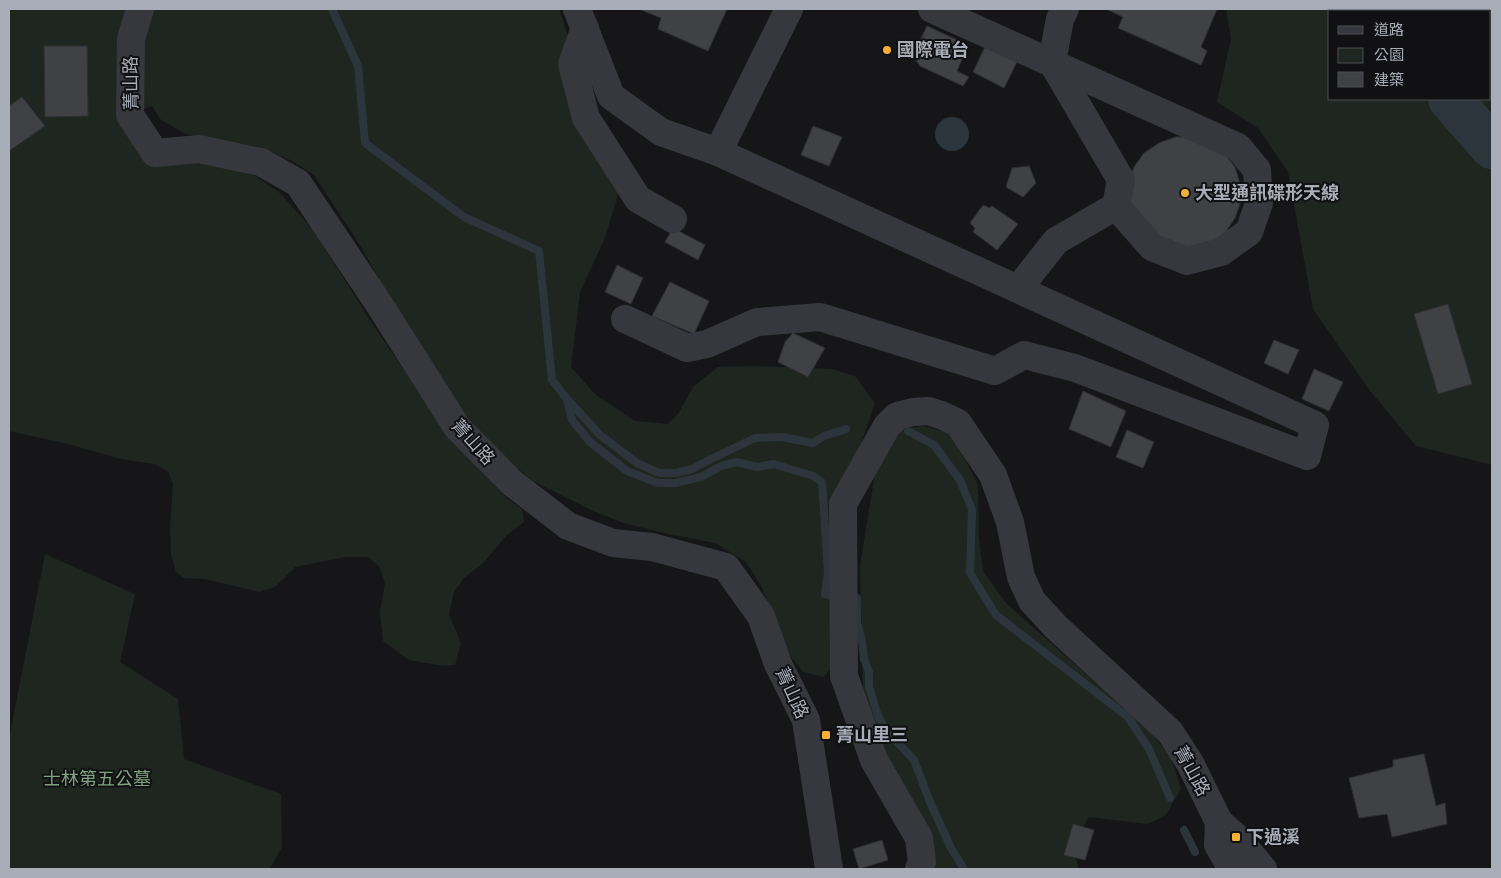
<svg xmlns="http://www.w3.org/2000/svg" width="1501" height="878" viewBox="0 0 1501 878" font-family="'Exo 2','Noto Sans TC',sans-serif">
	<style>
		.green { fill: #1e261f; fill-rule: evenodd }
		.water { fill: #2c353c }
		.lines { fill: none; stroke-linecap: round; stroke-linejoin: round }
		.stream { stroke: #2c353c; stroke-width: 8 }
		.river { stroke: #2c353c; stroke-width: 44 }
		.building { fill: #404145; stroke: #303034 }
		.minor { stroke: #37383d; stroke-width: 28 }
		.poi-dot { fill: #f2b134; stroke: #111113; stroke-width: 2 }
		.labels { text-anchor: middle; stroke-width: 4; stroke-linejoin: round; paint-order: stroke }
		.poi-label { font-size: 18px; font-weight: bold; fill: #a8adb8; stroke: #111113; text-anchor: start }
		.street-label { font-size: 18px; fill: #a8adb8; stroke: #111113 }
		.park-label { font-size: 18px; fill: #7fa381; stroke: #111113 }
	</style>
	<rect width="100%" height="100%" fill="#161618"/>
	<!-- green -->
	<g class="green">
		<path d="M 9,9 L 559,9 L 619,191 L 605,238 L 580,292 L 571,367 L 596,395 L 635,421 L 668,424 L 678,414 L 693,387 L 718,367 L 751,366 L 832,369 L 855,376 L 875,403 L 855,461 L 831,669 L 823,677 L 803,672 L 791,657 L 760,584 L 746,562 L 715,543 L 673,535 L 623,523 L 589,509 L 533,481 L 507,460 L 457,405 L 405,326 L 360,245 L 314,175 L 292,161 L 261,147 L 186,134 L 161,120 L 152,106 L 143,109 L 137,145 L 204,163 L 245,169 L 280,193 L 314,231 L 369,319 L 456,445 L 506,498 L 522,509 L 524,522 L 507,535 L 483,563 L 464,578 L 454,592 L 449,614 L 461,643 L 455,665 L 443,666 L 409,660 L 383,641 L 380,612 L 385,583 L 379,566 L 368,557 L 346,557 L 295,567 L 275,587 L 259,592 L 205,579 L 184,578 L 176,572 L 171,555 L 170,529 L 173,484 L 168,471 L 154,464 L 121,459 L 64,443 L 9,431 Z"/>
		<path d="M 1226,9 L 1492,9 L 1492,465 L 1416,446 L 1370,391 L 1313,309 L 1288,172 L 1258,128 L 1217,102 L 1231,39 ZM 1330,11 L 1490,11 L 1490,99 L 1330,99 Z"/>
		<path d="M 923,426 L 948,433 L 962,453 L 978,485 L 979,539 L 983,571 L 1006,603 L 1152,733 L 1172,760 L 1181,789 L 1165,816 L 1147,824 L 1089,817 C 1079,834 1071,849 1079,869 L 930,869 L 877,739 L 863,697 L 860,566 L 876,467 L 901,429 Z"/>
		<path d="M 45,554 L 135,594 L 120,662 L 178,699 L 184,759 L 281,794 L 282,847 L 270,869 L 9,869 L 9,739 Z"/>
	</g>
	<!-- water -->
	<circle class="water" cx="952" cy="134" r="17"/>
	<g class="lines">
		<!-- stream -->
		<g class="stream">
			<path d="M 332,9 L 358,66 L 365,143 L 464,217 L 539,251 L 552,380 L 567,399 L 600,435 L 637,463 L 659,473 L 676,473 L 692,469 L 707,461 L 755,438 L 782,437 L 813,443 L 824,436 L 846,429"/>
			<path d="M 567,401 L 572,420 L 590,442 L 627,471 L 658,483 L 675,483 L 701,477 L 721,466 L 737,462 L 757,467 L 774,464 L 813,476 L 822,482 L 828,572 L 825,594 L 829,595"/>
			<path d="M 908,431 L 934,445 L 960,480 L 972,510 L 970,573 L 996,615 L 1128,717 L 1149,749 L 1170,798"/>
			<path d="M 857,598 L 857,623 L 862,641 L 864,659 L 869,672 L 869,687 L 878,716 L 885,729 L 914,760 L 930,802 L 951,848 L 964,869"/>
			<path d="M 1184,830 L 1195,852"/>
		</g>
		<!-- river -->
		<g class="river">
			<path d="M 1412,11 L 1412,9"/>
			<path d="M 1450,99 L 1492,147"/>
		</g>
	</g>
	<!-- building -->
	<g class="building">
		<path d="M 639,9 L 727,9 L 708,51 L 658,29 L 661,18 Z"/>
		<path d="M 1106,9 L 1217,9 L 1201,47 L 1207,51 L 1201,65 L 1118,28 L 1123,17 Z"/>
		<path d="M 927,26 L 968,45 L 957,71 L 969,77 L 963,86 L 920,66 L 915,59 L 915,50 Z"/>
		<path d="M 44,46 L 87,46 L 88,116 L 45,117 Z"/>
		<path d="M 985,47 L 1017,62 L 1004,88 L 973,72 Z"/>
		<path d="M 22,97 L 45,126 L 9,151 L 9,106 Z"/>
		<path d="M 813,126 L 842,137 L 829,166 L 801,155 Z"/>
		<path d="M 1175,137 L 1193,137 L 1224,153 L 1235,167 L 1240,184 L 1241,201 L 1235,218 L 1225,233 L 1211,243 L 1194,248 L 1159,243 L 1129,202 L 1129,184 L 1134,167 L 1144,153 L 1159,143 Z"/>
		<path d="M 1029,166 L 1036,183 L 1023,197 L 1006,187 L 1012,168 Z"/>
		<path d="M 983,205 L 989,208 L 992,206 L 1018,224 L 997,250 L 973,232 L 975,228 L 970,223 Z"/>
		<path d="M 673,228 L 705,245 L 698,260 L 665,242 Z"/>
		<path d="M 617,265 L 643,278 L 631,304 L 605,292 Z"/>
		<path d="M 670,282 L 709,301 L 694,334 L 652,316 Z"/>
		<path d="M 1448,304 L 1472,384 L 1438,394 L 1414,314 Z"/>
		<path d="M 793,333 L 825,348 L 808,377 L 778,362 L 785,342 Z"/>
		<path d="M 1274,340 L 1299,350 L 1288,374 L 1264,363 Z"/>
		<path d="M 1314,369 L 1343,382 L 1329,411 L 1302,399 Z"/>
		<path d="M 1083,391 L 1126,411 L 1111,447 L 1069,429 Z"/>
		<path d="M 1127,430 L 1154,442 L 1143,468 L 1116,457 Z"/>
		<path d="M 1424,754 L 1436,806 L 1445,803 L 1447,824 L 1392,837 L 1387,814 L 1359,818 L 1349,778 L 1393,767 L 1393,760 Z"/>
		<path d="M 1073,824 L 1094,830 L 1085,860 L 1064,855 Z"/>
		<path d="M 882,840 L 888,860 L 859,869 L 853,849 Z"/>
	</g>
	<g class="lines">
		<!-- minor -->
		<g class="minor">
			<path d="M 140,9 L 131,39 L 130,115 L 155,153 L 199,149 L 261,162 L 298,183 L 379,304 L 457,427 L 511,482 L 568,526 L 613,543 L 652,547 L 726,567 L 761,616 L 778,664 L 806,720 L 829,869"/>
			<path d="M 577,9 L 611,96 L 661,132 L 718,152 L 789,9"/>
			<path d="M 932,9 L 1238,147 L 1257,170 L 1259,203 L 1249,232 L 1221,252 L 1187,261 L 1152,247 L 1116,206"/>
			<path d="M 1465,11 L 1467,9"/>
			<path d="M 585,28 L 572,64 L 586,118 L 638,199 L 673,219"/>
			<path d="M 1018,289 L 1056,241 L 1116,206 L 1121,180 L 1052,62 L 1060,19 L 1065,9"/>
			<path d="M 625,319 L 687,348 L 707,344 L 757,322 L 820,317 L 995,371 L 1024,355 L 1075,368 L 1307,456 L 1315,425 L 718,152"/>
			<path d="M 1219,822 L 1236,837 L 1263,869"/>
			<path d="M 919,869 L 922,862 L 919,838 L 874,760 L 844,676 L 843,504 L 887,426 L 897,416 L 913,412 L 928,411 L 941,415 L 958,423 L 993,475 L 1010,522 L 1021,577 L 1032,601 L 1056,627 L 1170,732 L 1190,763 L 1219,822 L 1218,845 L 1232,869"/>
		</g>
	</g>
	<!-- markers -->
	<g class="poi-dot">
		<circle cx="887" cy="50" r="5"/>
		<circle cx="1185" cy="193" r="5"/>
		<rect x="821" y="730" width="10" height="10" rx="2.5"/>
		<rect x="1231" y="832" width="10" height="10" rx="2.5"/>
	</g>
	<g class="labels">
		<!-- poi labels -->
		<g class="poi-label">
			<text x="897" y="56">國際電台</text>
			<text x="1195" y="199">大型通訊碟形天線</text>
			<text x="836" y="741">菁山里三</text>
			<text x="1246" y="843">下過溪</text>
		</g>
		<!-- street labels -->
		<g class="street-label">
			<text transform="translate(131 83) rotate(-91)" y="6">菁山路</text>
			<text transform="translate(473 442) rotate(48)" y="6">菁山路</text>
			<text transform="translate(792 693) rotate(65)" y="6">菁山路</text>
			<text transform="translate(1192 771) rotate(61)" y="6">菁山路</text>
		</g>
		<!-- park labels -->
		<g class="park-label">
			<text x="97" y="785">士林第五公墓</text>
		</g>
	</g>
	<!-- border -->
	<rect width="1501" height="878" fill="none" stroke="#a8adb8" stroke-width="20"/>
	<!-- legend -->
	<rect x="1328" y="10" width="162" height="90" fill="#111113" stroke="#4d4f55"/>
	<rect x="1338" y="26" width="25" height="8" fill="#37383d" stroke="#4d4f55"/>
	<text x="1374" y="35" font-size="15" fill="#a8adb8">道路</text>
	<rect x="1338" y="48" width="25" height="15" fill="#1e261f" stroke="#4d4f55"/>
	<text x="1374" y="60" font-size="15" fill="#a8adb8">公園</text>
	<rect x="1338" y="72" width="25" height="15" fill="#404145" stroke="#4d4f55"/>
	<text x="1374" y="85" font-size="15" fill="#a8adb8">建築</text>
</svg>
